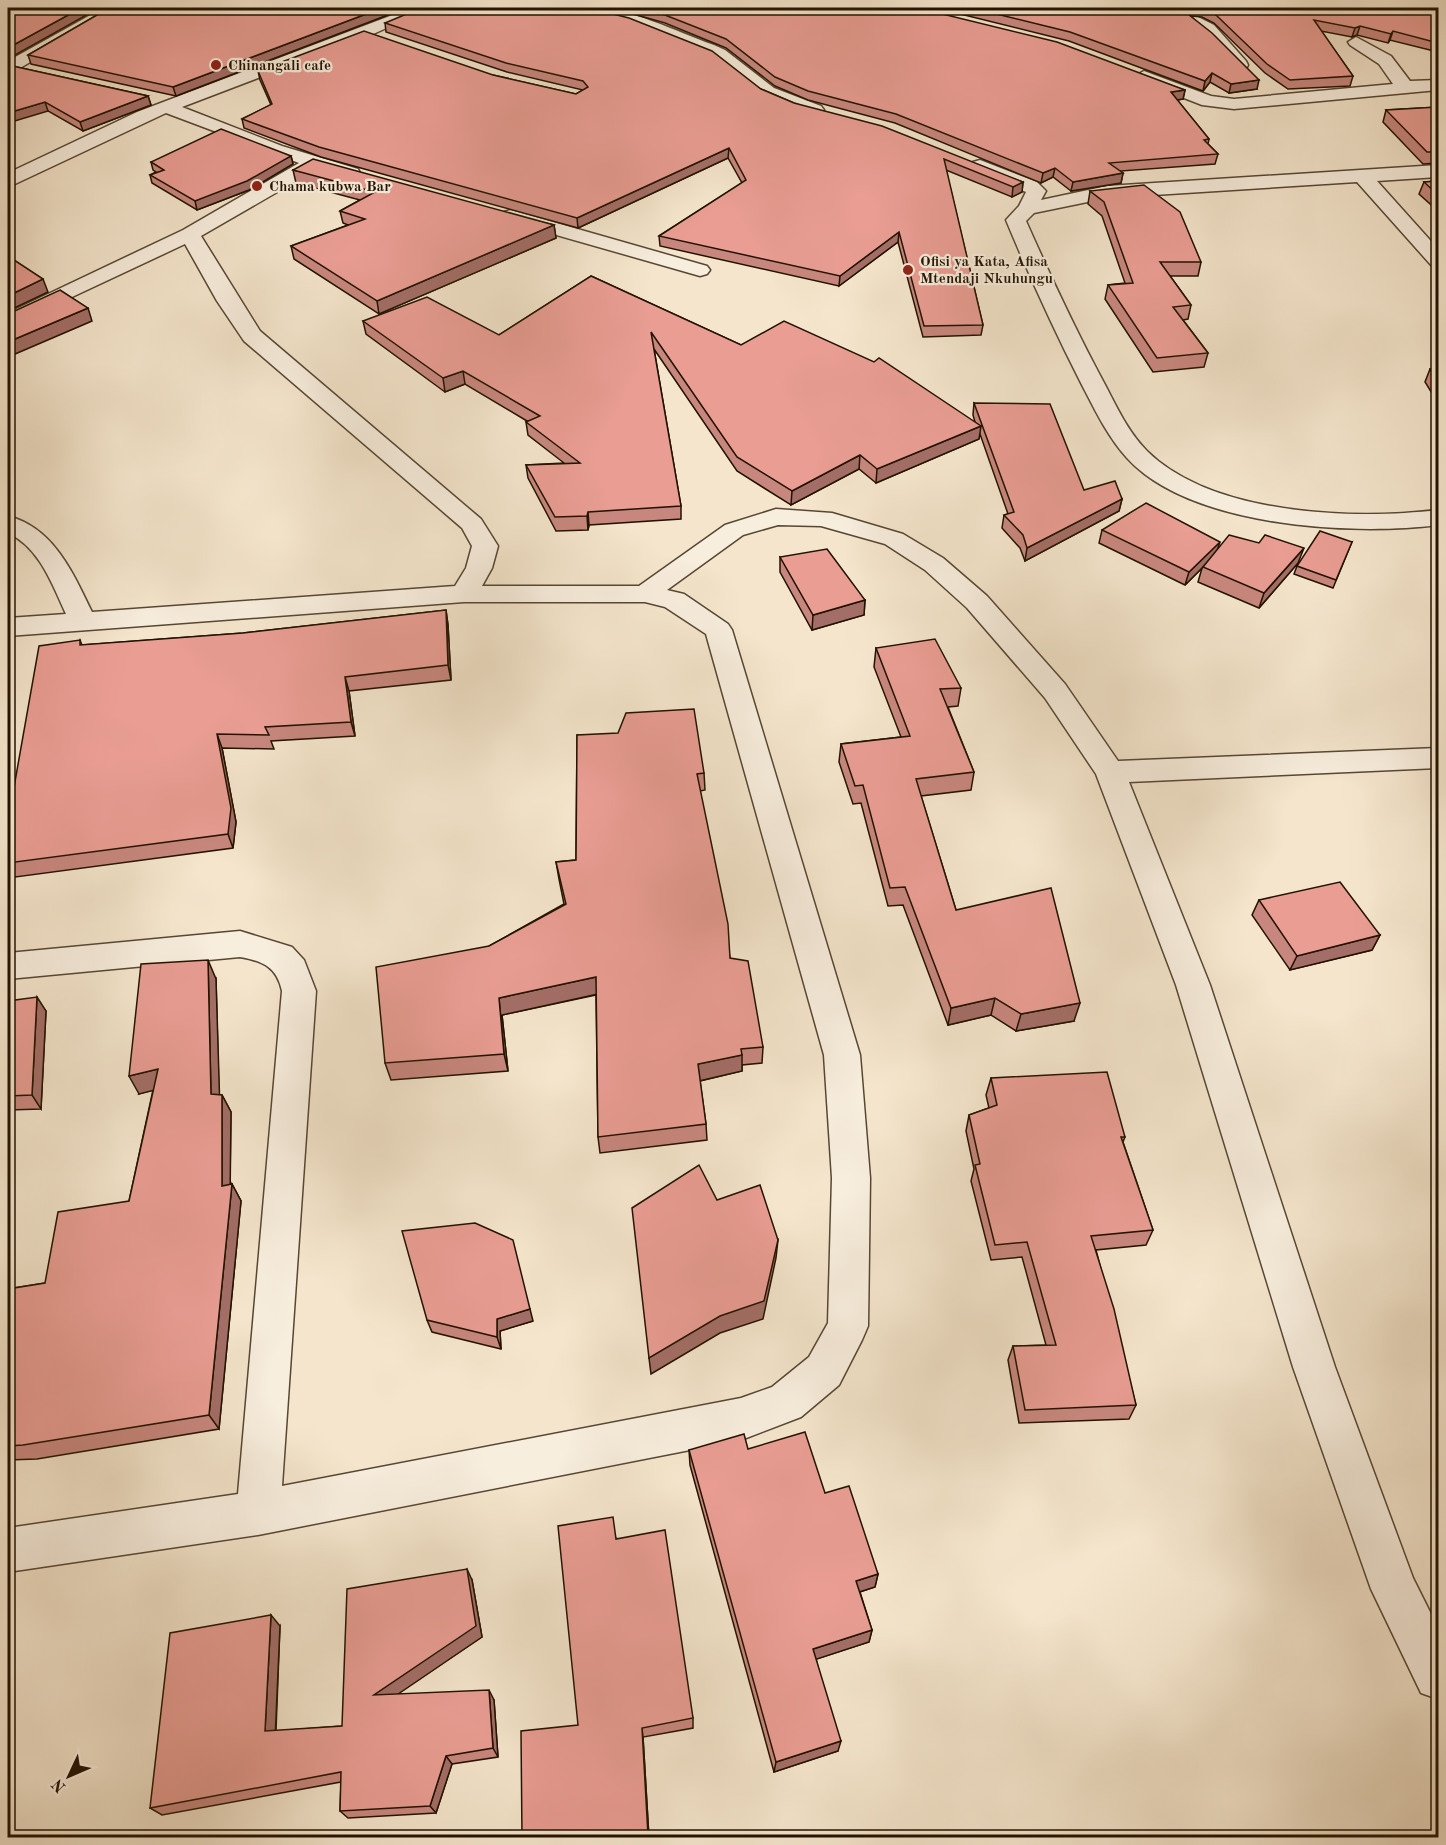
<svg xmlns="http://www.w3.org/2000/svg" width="1446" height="1845" viewBox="0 0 1446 1845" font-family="'Old Standard TT',serif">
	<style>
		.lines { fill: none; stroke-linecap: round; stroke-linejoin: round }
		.minor-casing { stroke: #564733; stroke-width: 3 }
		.minor { fill: #f8eede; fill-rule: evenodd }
		.wall { fill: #c8877e; stroke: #221200; stroke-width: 1.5 }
		.shaded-wall { fill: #a36e67; stroke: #221200; stroke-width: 1.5 }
		.building { fill: #e99d93; stroke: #221200; stroke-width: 1.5 }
		.poi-dot { fill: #8f2418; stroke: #f8eede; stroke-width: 2 }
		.labels { text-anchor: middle; stroke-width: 4.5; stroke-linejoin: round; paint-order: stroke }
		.far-poi-label { font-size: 15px; font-weight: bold; fill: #221200; stroke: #f8eede; text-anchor: start }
	</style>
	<rect width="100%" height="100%" fill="#f4e5cc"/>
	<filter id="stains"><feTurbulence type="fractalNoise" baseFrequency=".00333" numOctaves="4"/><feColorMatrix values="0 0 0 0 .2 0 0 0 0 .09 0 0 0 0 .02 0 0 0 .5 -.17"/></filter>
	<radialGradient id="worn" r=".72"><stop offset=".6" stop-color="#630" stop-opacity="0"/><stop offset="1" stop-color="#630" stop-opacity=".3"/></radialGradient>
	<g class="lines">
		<defs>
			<g id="minor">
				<path d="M 103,8 L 122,8 L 15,71 L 8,72 L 8,61 Z"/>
				<path d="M 411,8 L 431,8 L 371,35 L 182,107 L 282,146 L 358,169 L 360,173 L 351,179 L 317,169 L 201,236 L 260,331 L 481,519 L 498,546 L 492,568 L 482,586 L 639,586 L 725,525 L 776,509 L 832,513 L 903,534 L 943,558 L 987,596 L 1065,684 L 1118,761 L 1438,748 L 1438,768 L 1129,782 L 1210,985 L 1335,1367 L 1413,1578 L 1438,1628 L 1438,1699 L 1421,1693 L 1371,1589 L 1293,1367 L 1176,985 L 1096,774 L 1045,698 L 967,608 L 925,570 L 885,544 L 821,526 L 778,525 L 743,535 L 667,590 L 684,594 L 728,624 L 732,630 L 860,1055 L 870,1178 L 868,1326 L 862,1340 L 839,1385 L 801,1417 L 741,1440 L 258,1535 L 8,1572 L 8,1528 L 238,1494 L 282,991 C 277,967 263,961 240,957 L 8,979 L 8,953 L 240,931 L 292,947 L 304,960 L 316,991 L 282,1486 L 741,1398 L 772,1387 L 809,1357 L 828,1323 L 832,1178 L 824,1055 L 706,634 L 665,607 L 645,602 L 464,602 L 8,636 L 8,618 L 66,614 C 52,584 40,548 8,533 L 8,516 C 54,528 73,573 92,612 L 455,586 L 466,568 L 472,546 L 462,528 L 244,341 L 217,301 L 185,244 L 8,327 L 8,313 L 183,230 L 299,163 L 166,113 L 15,184 L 8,186 L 8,173 L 137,112 Z"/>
				<path d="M 577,8 C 622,3 672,30 714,45 L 725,50 L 774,88 L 821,106 L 824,110 L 815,115 L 762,96 L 713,58 L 702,53 L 630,25 L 579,11 Z"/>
				<path d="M 1196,16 L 1214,25 L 1246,61 L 1248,65 L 1246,69 L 1234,69 L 1202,31 L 1188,21 L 1190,18 Z"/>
				<path d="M 1356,37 L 1391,56 L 1410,81 L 1438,80 L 1438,90 L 1234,109 L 1202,105 L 1138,80 L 1135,76 L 1144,71 L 1211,96 L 1234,99 L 1393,84 L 1379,64 L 1350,45 L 1348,42 Z"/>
				<path d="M 980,160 L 1037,182 L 1046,191 L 1041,200 L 1107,186 L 1438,165 L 1438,177 L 1377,181 L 1438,249 L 1438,267 L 1431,265 L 1357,182 L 1107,198 L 1034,213 L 1026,221 C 1050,275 1075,329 1103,381 C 1116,405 1127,431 1147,451 C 1212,515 1352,520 1438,510 L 1438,525 C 1352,536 1190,527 1127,458 C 1107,436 1094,408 1080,381 C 1053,328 1029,275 1006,220 L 1019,206 L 1026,192 L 973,170 L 971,166 L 973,162 Z"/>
				<path d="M 511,210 L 707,266 L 710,270 L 707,274 L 700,276 L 504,220 L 501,216 L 504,212 Z"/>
			</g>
		</defs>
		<!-- minor casing -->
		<use href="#minor" class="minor-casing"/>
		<!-- minor -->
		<use href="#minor" class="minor"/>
	</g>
	<!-- wall -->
	<g class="wall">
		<path d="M 109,8 L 406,8 L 176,96 L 31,64 L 28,55 Z"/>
		<path d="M 612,8 L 918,8 L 1185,90 L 1183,99 L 1177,100 L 1209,139 L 1208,144 L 1218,154 L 1215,164 L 1120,171 L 1123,173 L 1121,183 L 1071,191 L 1053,177 L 1041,183 L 895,123 L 808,100 L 775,86 L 726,48 L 665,23 Z"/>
		<path d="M 936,8 L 1255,8 L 1258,9 L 1438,8 L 1438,52 L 1390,40 L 1388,43 L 1357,35 L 1352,37 L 1321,31 L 1353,76 L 1350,86 L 1288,89 L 1265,73 L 1214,23 L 1202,17 L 1191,16 L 1257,89 L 1229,93 L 1210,82 L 1203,91 L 1069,41 Z"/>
		<path d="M 385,23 L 761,89 L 794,103 L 1023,182 L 1022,192 L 1012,197 L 946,170 L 983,325 L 981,335 L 923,337 L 898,242 L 839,286 L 660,246 L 659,236 L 742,183 L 728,158 L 578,228 L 321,157 L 244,128 L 242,119 L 271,105 L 260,80 L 258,71 L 493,75 L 576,94 L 583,90 L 507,72 L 386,32 Z"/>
		<path d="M 8,65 L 148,96 L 151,105 L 83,131 L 48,111 Z"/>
		<path d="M 1438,107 L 1438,163 L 1423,164 L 1383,122 L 1386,110 Z"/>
		<path d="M 291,156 L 293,164 L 249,190 L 197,210 L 152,183 L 150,175 L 156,172 L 153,170 L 151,162 Z"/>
		<path d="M 293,170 L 554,225 L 556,238 L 379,314 L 294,259 L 291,246 L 348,225 L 343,223 L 340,211 L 360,200 L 296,183 Z"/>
		<path d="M 1438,181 L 1438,211 L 1419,194 L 1424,182 Z"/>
		<path d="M 1090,191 L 1201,262 L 1198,276 L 1170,276 L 1191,305 L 1188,319 L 1183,320 L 1208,353 L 1204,367 L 1153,372 L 1105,299 L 1108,285 L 1125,283 L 1102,216 L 1088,204 Z"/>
		<path d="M 591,276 L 741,345 L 975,422 L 973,415 L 974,403 L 1084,490 L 1122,499 L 1119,511 L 1025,561 L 1020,548 L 1002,528 L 1004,515 L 1008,514 L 980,434 L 979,439 L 876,483 L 859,469 L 791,505 L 737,471 L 654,349 L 681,506 L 681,519 L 589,525 L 588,530 L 556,531 L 528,478 L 526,465 L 564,463 L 528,435 L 526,422 L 527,421 L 465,384 L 445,392 L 366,334 L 363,321 L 499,335 Z"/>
		<path d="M 1438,366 L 1438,403 L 1425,382 L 1430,369 Z"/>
		<path d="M 1102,530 L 1218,549 L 1298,563 L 1259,608 L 1198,582 L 1202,568 L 1185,585 L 1099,543 Z"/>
		<path d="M 1352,542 L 1333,588 L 1294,574 L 1297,566 Z"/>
		<path d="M 780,557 L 865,600 L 864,615 L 812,630 L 780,572 Z"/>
		<path d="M 446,610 L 448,625 L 451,680 L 349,691 L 355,736 L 271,741 L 274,749 L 222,748 L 236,822 L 233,848 L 8,878 L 8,821 L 80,640 L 82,645 L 243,633 Z"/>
		<path d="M 876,648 L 961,688 L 958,706 L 948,707 L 974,772 L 971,790 L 921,796 L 956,910 L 1074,1021 L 1016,1031 L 991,1015 L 948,1025 L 903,905 L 888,906 L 861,803 L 853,804 L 839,762 L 841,744 L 901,737 L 874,667 Z"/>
		<path d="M 577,735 L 704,773 L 705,790 L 700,791 L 730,958 L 763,1047 L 762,1063 L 742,1065 L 742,1071 L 700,1081 L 706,1124 L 707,1140 L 600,1153 L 598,1137 L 596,995 L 502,1015 L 508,1071 L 391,1080 L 385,1063 L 489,946 L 564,904 L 559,879 L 556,862 L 576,860 Z"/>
		<path d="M 1259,900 L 1380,935 L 1372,950 L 1290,970 L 1252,915 Z"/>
		<path d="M 216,979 L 219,1095 L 222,1095 L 231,1112 L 230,1185 L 232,1184 L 241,1201 L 219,1429 L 37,1459 L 8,1460 L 8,1289 L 45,1283 L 129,1201 L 153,1090 L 139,1094 Z"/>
		<path d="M 8,1001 L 46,1011 L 41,1109 L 8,1110 Z"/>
		<path d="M 991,1078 L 1125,1137 L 1123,1142 L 1153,1230 L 1146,1245 L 1096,1250 L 1136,1405 L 1129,1419 L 1019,1423 L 1008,1360 L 1013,1346 L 1046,1345 L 1022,1257 L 991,1260 L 971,1181 L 974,1169 L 966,1131 L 969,1115 L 989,1108 L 986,1095 Z"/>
		<path d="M 427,1320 L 533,1321 L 500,1331 L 501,1349 L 432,1332 Z"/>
		<path d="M 748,1449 L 825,1493 L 878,1574 L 875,1587 L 860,1592 L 872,1630 L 869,1642 L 816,1659 L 838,1751 L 774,1772 L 690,1465 L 689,1450 Z"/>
		<path d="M 617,1539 L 693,1718 L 693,1728 L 643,1737 L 649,1838 L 522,1838 L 578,1725 Z"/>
		<path d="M 472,1580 L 482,1637 L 397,1694 L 494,1700 L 498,1757 L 452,1764 L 436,1813 L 348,1818 L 340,1811 L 341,1782 L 162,1815 L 150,1808 L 280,1626 L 276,1731 L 342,1726 Z"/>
	</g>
	<!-- shaded-wall -->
	<g class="shaded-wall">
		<path d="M 81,8 L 99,8 L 8,59 L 8,48 Z"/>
		<path d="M 382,8 L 406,8 L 176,96 L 173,87 Z"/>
		<path d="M 1360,26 L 1357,35 L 1352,37 L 1355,28 Z"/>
		<path d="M 1393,31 L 1390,40 L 1388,43 L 1391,34 Z"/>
		<path d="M 1212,73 L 1210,82 L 1203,91 L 1205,81 Z"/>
		<path d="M 1259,80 L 1257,89 L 1229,93 L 1231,84 Z"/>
		<path d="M 1185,90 L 1183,99 L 1169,101 L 1171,92 Z"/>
		<path d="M 148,96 L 151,105 L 83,131 L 80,122 Z"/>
		<path d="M 45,102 L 48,111 L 8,123 L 8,113 Z"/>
		<path d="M 729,148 L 728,158 L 578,228 L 577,218 Z"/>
		<path d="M 291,156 L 293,164 L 249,190 L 197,210 L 195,201 Z"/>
		<path d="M 1055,168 L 1053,177 L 1041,183 L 1043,173 Z"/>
		<path d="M 1123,173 L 1121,183 L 1071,191 L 1073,182 Z"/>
		<path d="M 1023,182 L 1022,192 L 1012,197 L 1013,187 Z"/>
		<path d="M 554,225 L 556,238 L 379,314 L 377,301 Z"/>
		<path d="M 899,232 L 898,242 L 839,286 L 840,276 Z"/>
		<path d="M 43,279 L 48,292 L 8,311 L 8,296 Z"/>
		<path d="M 88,308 L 92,321 L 8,357 L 8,342 Z"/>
		<path d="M 463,371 L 465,384 L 445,392 L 443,378 Z"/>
		<path d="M 981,426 L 979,439 L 876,483 L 877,469 Z"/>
		<path d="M 860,455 L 859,469 L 791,505 L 792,491 Z"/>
		<path d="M 1122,499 L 1119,511 L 1025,561 L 1027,548 Z"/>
		<path d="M 588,512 L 589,525 L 588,530 L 587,516 Z"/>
		<path d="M 1220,542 L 1216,554 L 1185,585 L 1189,572 Z"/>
		<path d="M 1304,548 L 1298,563 L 1259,608 L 1264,593 Z"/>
		<path d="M 865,600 L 864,615 L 812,630 L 813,615 Z"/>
		<path d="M 446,610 L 448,625 L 451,680 L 448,665 Z"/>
		<path d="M 8,643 L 14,655 L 8,670 Z"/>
		<path d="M 345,677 L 349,691 L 355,736 L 351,722 Z"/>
		<path d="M 217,734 L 222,748 L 236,822 L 233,848 L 228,834 Z"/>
		<path d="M 1380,935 L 1372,950 L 1290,970 L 1297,956 Z"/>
		<path d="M 208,960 L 216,979 L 220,1111 L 211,1094 Z"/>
		<path d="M 596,977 L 598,994 L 502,1015 L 508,1071 L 504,1054 L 499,998 Z"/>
		<path d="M 37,997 L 46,1011 L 41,1109 L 32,1095 Z"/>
		<path d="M 995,998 L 991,1015 L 948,1025 L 951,1008 Z"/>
		<path d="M 1080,1003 L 1074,1021 L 1016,1031 L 1021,1014 Z"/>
		<path d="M 742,1055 L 742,1071 L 699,1081 L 698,1064 Z"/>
		<path d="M 158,1069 L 167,1087 L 139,1094 L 129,1076 Z"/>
		<path d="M 222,1095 L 231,1112 L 230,1203 L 222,1186 Z"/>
		<path d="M 232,1184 L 241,1201 L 219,1429 L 209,1415 Z"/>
		<path d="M 778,1240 L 776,1258 L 763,1319 L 720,1333 L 651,1374 L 649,1358 Z"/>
		<path d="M 530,1309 L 533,1321 L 500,1331 L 501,1349 L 497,1337 L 497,1319 Z"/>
		<path d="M 467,1569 L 472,1580 L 482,1637 L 382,1705 L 374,1695 Z"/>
		<path d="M 878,1574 L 875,1587 L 853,1594 L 856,1581 Z"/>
		<path d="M 271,1615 L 280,1626 L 275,1740 L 265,1731 Z"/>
		<path d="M 872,1630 L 869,1642 L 811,1661 L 813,1649 Z"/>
		<path d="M 489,1690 L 494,1700 L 498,1757 L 493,1748 Z"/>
		<path d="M 642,1728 L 643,1737 L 649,1838 L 648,1835 Z"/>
		<path d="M 841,1741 L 838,1751 L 774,1772 L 776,1762 Z"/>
		<path d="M 446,1756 L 452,1764 L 436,1813 L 430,1806 Z"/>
	</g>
	<!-- building -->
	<g class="building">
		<path d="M 8,8 L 81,8 L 8,48 Z"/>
		<path d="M 109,8 L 382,8 L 173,87 L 28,55 Z"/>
		<path d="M 421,8 L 589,8 L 629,18 L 712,51 L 761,89 L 794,103 L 882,126 L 1023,182 L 1013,187 L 944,159 L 983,325 L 924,326 L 899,232 L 840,276 L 659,236 L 746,180 L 729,148 L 577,218 L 319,147 L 242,119 L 272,104 L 258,71 L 364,31 L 493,75 L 576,94 L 588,87 L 583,81 L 506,63 L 385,23 Z"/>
		<path d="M 641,8 L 918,8 L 1057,42 L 1185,90 L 1171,92 L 1209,139 L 1204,140 L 1218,154 L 1109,163 L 1123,173 L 1073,182 L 1055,168 L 1043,173 L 896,114 L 808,91 L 775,77 L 726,39 L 665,15 Z"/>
		<path d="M 972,8 L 1192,8 L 1188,14 L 1212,33 L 1259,80 L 1231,84 L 1212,73 L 1205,81 L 1070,32 Z"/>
		<path d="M 1197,8 L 1255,8 L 1258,9 L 1261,8 L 1438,8 L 1438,43 L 1393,31 L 1391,34 L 1360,26 L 1355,28 L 1314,20 L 1353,76 L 1290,80 L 1267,64 L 1216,15 L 1204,8 Z"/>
		<path d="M 8,65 L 148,96 L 80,122 L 45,102 L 8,113 Z"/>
		<path d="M 1438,107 L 1438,152 L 1427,152 L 1386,110 Z"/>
		<path d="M 221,129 L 291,156 L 247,181 L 195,201 L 150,175 L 164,170 L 151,162 Z"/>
		<path d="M 313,159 L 554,225 L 377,301 L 291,246 L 365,219 L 340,211 L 375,192 L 293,170 Z"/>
		<path d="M 1438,181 L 1438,195 L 1424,182 Z"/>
		<path d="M 1144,185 L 1180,212 L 1201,262 L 1160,262 L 1191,305 L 1173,307 L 1208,353 L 1157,358 L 1108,285 L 1133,283 L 1104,202 L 1090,191 Z"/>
		<path d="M 8,256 L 43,279 L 8,296 Z"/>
		<path d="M 591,276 L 741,345 L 784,321 L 874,362 L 879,358 L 981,426 L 877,469 L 860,455 L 792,491 L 737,457 L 651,332 L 681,506 L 588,512 L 587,516 L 555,517 L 526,465 L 580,463 L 526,422 L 540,416 L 463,371 L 443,378 L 363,321 L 427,297 L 499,335 Z"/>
		<path d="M 60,290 L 88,308 L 8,342 L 8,314 Z"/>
		<path d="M 1438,366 L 1438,383 L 1430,369 Z"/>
		<path d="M 974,403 L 1050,404 L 1084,490 L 1115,481 L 1122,499 L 1027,548 L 1023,535 L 1004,515 L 1014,512 Z"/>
		<path d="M 1146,503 L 1220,542 L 1189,572 L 1102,530 Z"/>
		<path d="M 1320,531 L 1352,542 L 1336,580 L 1297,566 Z"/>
		<path d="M 1229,535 L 1259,543 L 1265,535 L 1304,548 L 1264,593 L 1203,567 Z"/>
		<path d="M 827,549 L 865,600 L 813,615 L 780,557 Z"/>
		<path d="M 446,610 L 448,665 L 345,677 L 351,722 L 265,727 L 269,735 L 217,734 L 231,808 L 228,834 L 8,863 L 8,821 L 39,646 L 80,640 L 80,645 L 243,633 Z"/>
		<path d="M 935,639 L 961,688 L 940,689 L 974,772 L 916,779 L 956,910 L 1051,888 L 1080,1003 L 1021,1014 L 995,998 L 951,1008 L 905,887 L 890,888 L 863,785 L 855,786 L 841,744 L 910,736 L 876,648 Z"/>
		<path d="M 694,709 L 704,773 L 697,774 L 728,924 L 730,958 L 748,961 L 763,1047 L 741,1049 L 742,1055 L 698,1064 L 706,1124 L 598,1137 L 596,977 L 499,998 L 504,1054 L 385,1063 L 376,967 L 489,946 L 566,904 L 556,862 L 576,860 L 577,735 L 618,733 L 626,713 Z"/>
		<path d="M 1340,882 L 1380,935 L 1297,956 L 1259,900 Z"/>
		<path d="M 208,960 L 211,1094 L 222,1095 L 222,1186 L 232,1184 L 209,1415 L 23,1445 L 8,1446 L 8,1289 L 45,1283 L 58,1212 L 129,1201 L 158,1069 L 129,1076 L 141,964 Z"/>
		<path d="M 37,997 L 32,1095 L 8,1096 L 8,1001 Z"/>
		<path d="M 1107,1072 L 1125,1137 L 1121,1137 L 1153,1230 L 1091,1236 L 1114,1309 L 1136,1405 L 1025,1410 L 1013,1346 L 1056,1345 L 1027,1242 L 995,1245 L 975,1165 L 980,1164 L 969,1115 L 997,1105 L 991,1078 Z"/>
		<path d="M 699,1165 L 717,1200 L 760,1185 L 778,1240 L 764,1301 L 720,1316 L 649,1358 L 632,1208 Z"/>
		<path d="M 475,1223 L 513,1240 L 530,1309 L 497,1319 L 497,1337 L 427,1320 L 402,1231 Z"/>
		<path d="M 805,1432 L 825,1493 L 849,1486 L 878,1574 L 856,1581 L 872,1630 L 813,1649 L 841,1741 L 776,1762 L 689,1450 L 744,1434 L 748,1449 Z"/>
		<path d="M 613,1517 L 616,1539 L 665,1530 L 693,1718 L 642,1728 L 648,1835 L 624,1838 L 522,1838 L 521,1731 L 578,1725 L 558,1526 Z"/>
		<path d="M 467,1569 L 476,1626 L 374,1695 L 489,1690 L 493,1748 L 446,1756 L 430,1806 L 340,1811 L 341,1772 L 150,1808 L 170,1633 L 271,1615 L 265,1731 L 342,1726 L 347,1589 Z"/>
	</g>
	<!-- markers -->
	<g class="poi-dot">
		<circle cx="216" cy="65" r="6"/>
		<circle cx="257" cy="186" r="6"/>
		<circle cx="908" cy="270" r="6"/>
	</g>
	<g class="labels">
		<!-- far-poi labels -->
		<g class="far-poi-label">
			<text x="228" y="70">Chinangali cafe</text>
			<text x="269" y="191">Chama kubwa Bar</text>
			<text x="920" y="266">Ofisi ya Kata, Afisa<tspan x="920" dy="17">Mtendaji Nkuhungu</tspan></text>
		</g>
	</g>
	<!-- margin -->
	<rect width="1446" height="1845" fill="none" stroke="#f4e5cc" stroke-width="30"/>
	<rect x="9" y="9" width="1428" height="1827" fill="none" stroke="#221200" stroke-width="3"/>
	<rect x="15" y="15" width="1416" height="1815" fill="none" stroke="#221200" stroke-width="1.5"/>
	<!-- north arrow -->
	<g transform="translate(69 1776) rotate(226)" stroke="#f8eede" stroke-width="4.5" paint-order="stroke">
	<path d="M0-4.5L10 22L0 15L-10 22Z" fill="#221200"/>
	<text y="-9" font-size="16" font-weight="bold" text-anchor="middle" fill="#221200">N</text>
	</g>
	<rect width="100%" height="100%" filter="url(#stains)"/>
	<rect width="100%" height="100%" fill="url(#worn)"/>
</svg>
